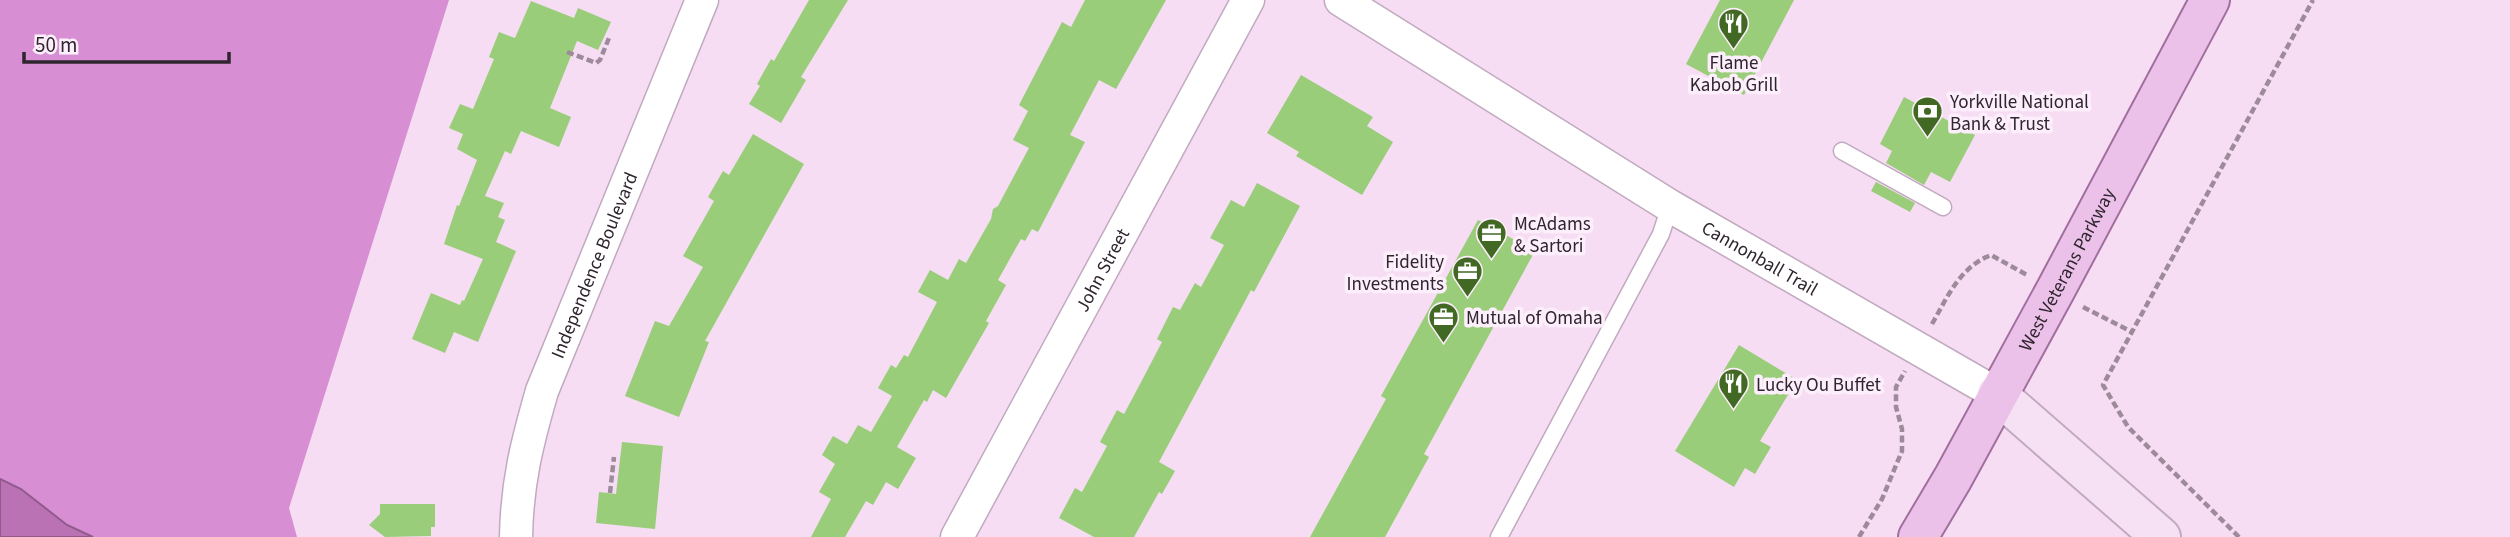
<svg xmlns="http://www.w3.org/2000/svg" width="2510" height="537" viewBox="0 0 2510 537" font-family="'Source Sans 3',sans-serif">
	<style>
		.forest { fill: #d78ed2 }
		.water { fill: #ba72b5; stroke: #905b8c; stroke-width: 2 }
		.building { fill: #99cd79 }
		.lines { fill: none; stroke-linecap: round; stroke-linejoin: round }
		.service-casing { stroke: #c1aabf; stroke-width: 19 }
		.minor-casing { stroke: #c1aabf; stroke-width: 35 }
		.secondary-casing { stroke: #c1aabf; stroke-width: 42 }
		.primary-casing { stroke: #a16f9e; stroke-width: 42 }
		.path { stroke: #9d8a9a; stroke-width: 4.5; stroke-dasharray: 7 3.5; stroke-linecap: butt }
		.service { stroke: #fff; stroke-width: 16 }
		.minor { stroke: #fff; stroke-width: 32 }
		.secondary { stroke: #f5e0f4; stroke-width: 38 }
		.primary { stroke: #ecc1e9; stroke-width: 38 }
		.labels { text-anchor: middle; stroke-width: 7; stroke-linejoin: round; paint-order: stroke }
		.poi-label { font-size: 19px; fill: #2f252e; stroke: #fdeefb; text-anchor: start }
		.street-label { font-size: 19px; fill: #2f252e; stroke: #fdeefb }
	</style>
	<rect width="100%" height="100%" fill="#f6ddf3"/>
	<!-- forest -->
	<path class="forest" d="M 0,0 L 449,0 L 289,508 L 297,537 L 93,537 L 67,525 L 21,489 L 0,479 Z"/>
	<!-- water -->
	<path class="water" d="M 0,479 L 21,489 L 67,525 L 93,537 L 0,537 Z"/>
	<!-- building -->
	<g class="building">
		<path d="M 809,0 L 848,0 L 801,77 L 806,80 L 781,123 L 749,104 L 760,86 L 757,84 L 771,59 L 774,61 Z"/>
		<path d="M 1085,0 L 1166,0 L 1116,89 L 1099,80 L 1070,135 L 1085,142 L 1038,232 L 1032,229 L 1025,241 L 1021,239 L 998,280 L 1006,285 L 986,321 L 989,323 L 946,398 L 933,390 L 927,402 L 924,400 L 897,447 L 916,458 L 898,489 L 886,482 L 873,505 L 866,501 L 845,537 L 811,537 L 831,499 L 819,492 L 835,464 L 822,455 L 833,436 L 847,444 L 858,425 L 871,432 L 892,396 L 878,388 L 891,365 L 896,368 L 904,355 L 908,357 L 937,302 L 918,292 L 930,270 L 948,280 L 959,259 L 966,263 L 991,219 L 993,209 L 998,206 L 1029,148 L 1013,140 L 1028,111 L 1019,105 L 1062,22 L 1071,27 Z"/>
		<path d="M 1720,0 L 1794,0 L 1744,95 L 1686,64 Z"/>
		<path d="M 531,1 L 574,18 L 578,8 L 611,22 L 598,50 L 577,41 L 550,108 L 571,117 L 559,147 L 521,131 L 511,154 L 505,151 L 485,196 L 504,203 L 498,217 L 505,220 L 496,242 L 516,251 L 478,342 L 454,332 L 445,353 L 412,339 L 431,293 L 460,305 L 462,300 L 464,301 L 483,259 L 444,244 L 457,205 L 459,206 L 477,160 L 457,149 L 463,134 L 449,128 L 460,104 L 473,109 L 494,59 L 489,57 L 499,32 L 515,38 Z"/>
		<path d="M 1301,75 L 1373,117 L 1367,126 L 1393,142 L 1362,195 L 1296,156 L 1299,152 L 1267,133 Z"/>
		<path d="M 1904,97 L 1975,135 L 1950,182 L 1931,172 L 1924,185 L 1886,163 L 1892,151 L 1880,144 Z"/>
		<path d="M 753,134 L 804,164 L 705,341 L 709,342 L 679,417 L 625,396 L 655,321 L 669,326 L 703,267 L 683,256 L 714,201 L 708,197 L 723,171 L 729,175 Z"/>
		<path d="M 1876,182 L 1915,203 L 1910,212 L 1871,191 Z"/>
		<path d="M 1257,183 L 1300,206 L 1254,292 L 1251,290 L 1159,462 L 1175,471 L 1162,494 L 1159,492 L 1134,537 L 1094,537 L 1059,518 L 1075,488 L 1082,492 L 1107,446 L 1100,442 L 1117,410 L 1124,414 L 1139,386 L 1162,342 L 1157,339 L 1173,307 L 1180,310 L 1195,283 L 1201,287 L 1224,245 L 1210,238 L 1231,200 L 1244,207 Z"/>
		<path d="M 1478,220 L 1535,251 L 1424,454 L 1429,457 L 1385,537 L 1310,537 L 1386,399 L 1381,396 Z"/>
		<path d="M 1739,345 L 1797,380 L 1760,441 L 1771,447 L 1755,474 L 1745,468 L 1734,487 L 1675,451 Z"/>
		<path d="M 622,442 L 663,446 L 655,529 L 596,523 L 599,492 L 616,494 Z"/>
		<path d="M 380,504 L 435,504 L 435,527 L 431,527 L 431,536 L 385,537 L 369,525 L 380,514 Z"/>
	</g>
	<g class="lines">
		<defs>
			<g id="service">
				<path d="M 1842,151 L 1943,207"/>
				<path d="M 1499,537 L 1661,234 L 1670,206"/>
			</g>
			<g id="minor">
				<path id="s1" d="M 1341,0 L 1670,206 L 1997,394"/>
				<path id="s2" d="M 516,537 C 517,482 527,443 542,391 L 702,0"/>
				<path id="s3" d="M 957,537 L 1248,0"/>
			</g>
			<path id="secondary" d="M 1997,394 L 2161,537"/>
			<g id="primary">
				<path id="s4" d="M 1918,537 L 1953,478 L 2055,291 L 2210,0"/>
			</g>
		</defs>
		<!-- service casing -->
		<use href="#service" class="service-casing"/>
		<!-- minor casing -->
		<use href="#minor" class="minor-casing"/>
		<!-- secondary casing -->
		<use href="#secondary" class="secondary-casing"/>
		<!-- primary casing -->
		<use href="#primary" class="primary-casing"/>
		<!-- path -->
		<g class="path">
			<path d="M 567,52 L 596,63 L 600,60 L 609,38"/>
			<path d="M 2083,307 L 2132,332"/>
			<path d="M 1932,324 C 1948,296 1960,267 1991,255 L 2027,275"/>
			<path d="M 610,493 L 614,457"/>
			<path d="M 1859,537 L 1882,499 L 1902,451 L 1902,429 L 1896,407 L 1896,387 L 1905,371"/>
			<path d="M 2239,537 L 2128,427 L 2103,385 L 2313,0"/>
		</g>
		<!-- service -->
		<use href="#service" class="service"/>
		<!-- minor -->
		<use href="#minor" class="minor"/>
		<!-- secondary -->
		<use href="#secondary" class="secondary"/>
		<!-- primary -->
		<use href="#primary" class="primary"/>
	</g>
	<!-- icons -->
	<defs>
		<symbol id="restaurant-pin" viewBox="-11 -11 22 30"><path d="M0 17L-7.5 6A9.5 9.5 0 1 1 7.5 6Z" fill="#416924" stroke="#fdeefb"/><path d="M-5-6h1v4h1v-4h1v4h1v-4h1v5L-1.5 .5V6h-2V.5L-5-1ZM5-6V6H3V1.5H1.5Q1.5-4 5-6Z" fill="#fff"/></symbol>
		<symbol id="bank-pin" viewBox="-11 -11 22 30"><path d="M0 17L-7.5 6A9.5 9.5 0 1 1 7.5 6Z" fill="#416924" stroke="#fdeefb"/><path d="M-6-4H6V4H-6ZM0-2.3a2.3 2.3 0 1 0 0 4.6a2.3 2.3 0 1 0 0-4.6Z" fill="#fff"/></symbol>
		<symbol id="office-pin" viewBox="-11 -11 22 30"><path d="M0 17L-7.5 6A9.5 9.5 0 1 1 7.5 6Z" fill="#416924" stroke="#fdeefb"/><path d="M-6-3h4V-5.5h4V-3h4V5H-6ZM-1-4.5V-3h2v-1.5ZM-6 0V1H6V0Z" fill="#fff"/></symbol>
	</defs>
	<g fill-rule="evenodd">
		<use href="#restaurant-pin" x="1716" y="6" width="35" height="47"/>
		<use href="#bank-pin" x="1910" y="94" width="35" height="47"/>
		<use href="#office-pin" x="1474" y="216" width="35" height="47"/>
		<use href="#office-pin" x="1450" y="254" width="35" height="47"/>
		<use href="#office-pin" x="1426" y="300" width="35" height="47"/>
		<use href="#restaurant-pin" x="1716" y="366" width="35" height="47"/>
	</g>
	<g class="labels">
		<!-- poi labels -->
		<g class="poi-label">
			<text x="1734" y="69" text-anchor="middle">Flame<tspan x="1734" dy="22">Kabob Grill</tspan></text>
			<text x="1950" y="108">Yorkville National<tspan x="1950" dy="22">Bank &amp; Trust</tspan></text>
			<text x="1514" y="230">McAdams<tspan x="1514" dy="22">&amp; Sartori</tspan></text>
			<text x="1444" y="268" text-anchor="end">Fidelity<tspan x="1444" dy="22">Investments</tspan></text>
			<text x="1466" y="324">Mutual of Omaha</text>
			<text x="1756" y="391">Lucky Ou Buffet</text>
		</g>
		<!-- street labels -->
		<g class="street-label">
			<text dy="7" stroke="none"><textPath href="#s1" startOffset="492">Cannonball Trail</textPath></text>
			<text dy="7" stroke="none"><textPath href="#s2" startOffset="285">Independence Boulevard</textPath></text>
			<text dy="7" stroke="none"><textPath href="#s3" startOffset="304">John Street</textPath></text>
			<text dy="7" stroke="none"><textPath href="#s4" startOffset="306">West Veterans Parkway</textPath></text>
		</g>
	</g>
	<!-- scale -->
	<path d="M24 52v10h205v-10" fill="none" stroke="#2f252e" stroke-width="3.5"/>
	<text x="35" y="52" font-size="21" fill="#2f252e" stroke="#fdeefb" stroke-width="5" paint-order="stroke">50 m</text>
</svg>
